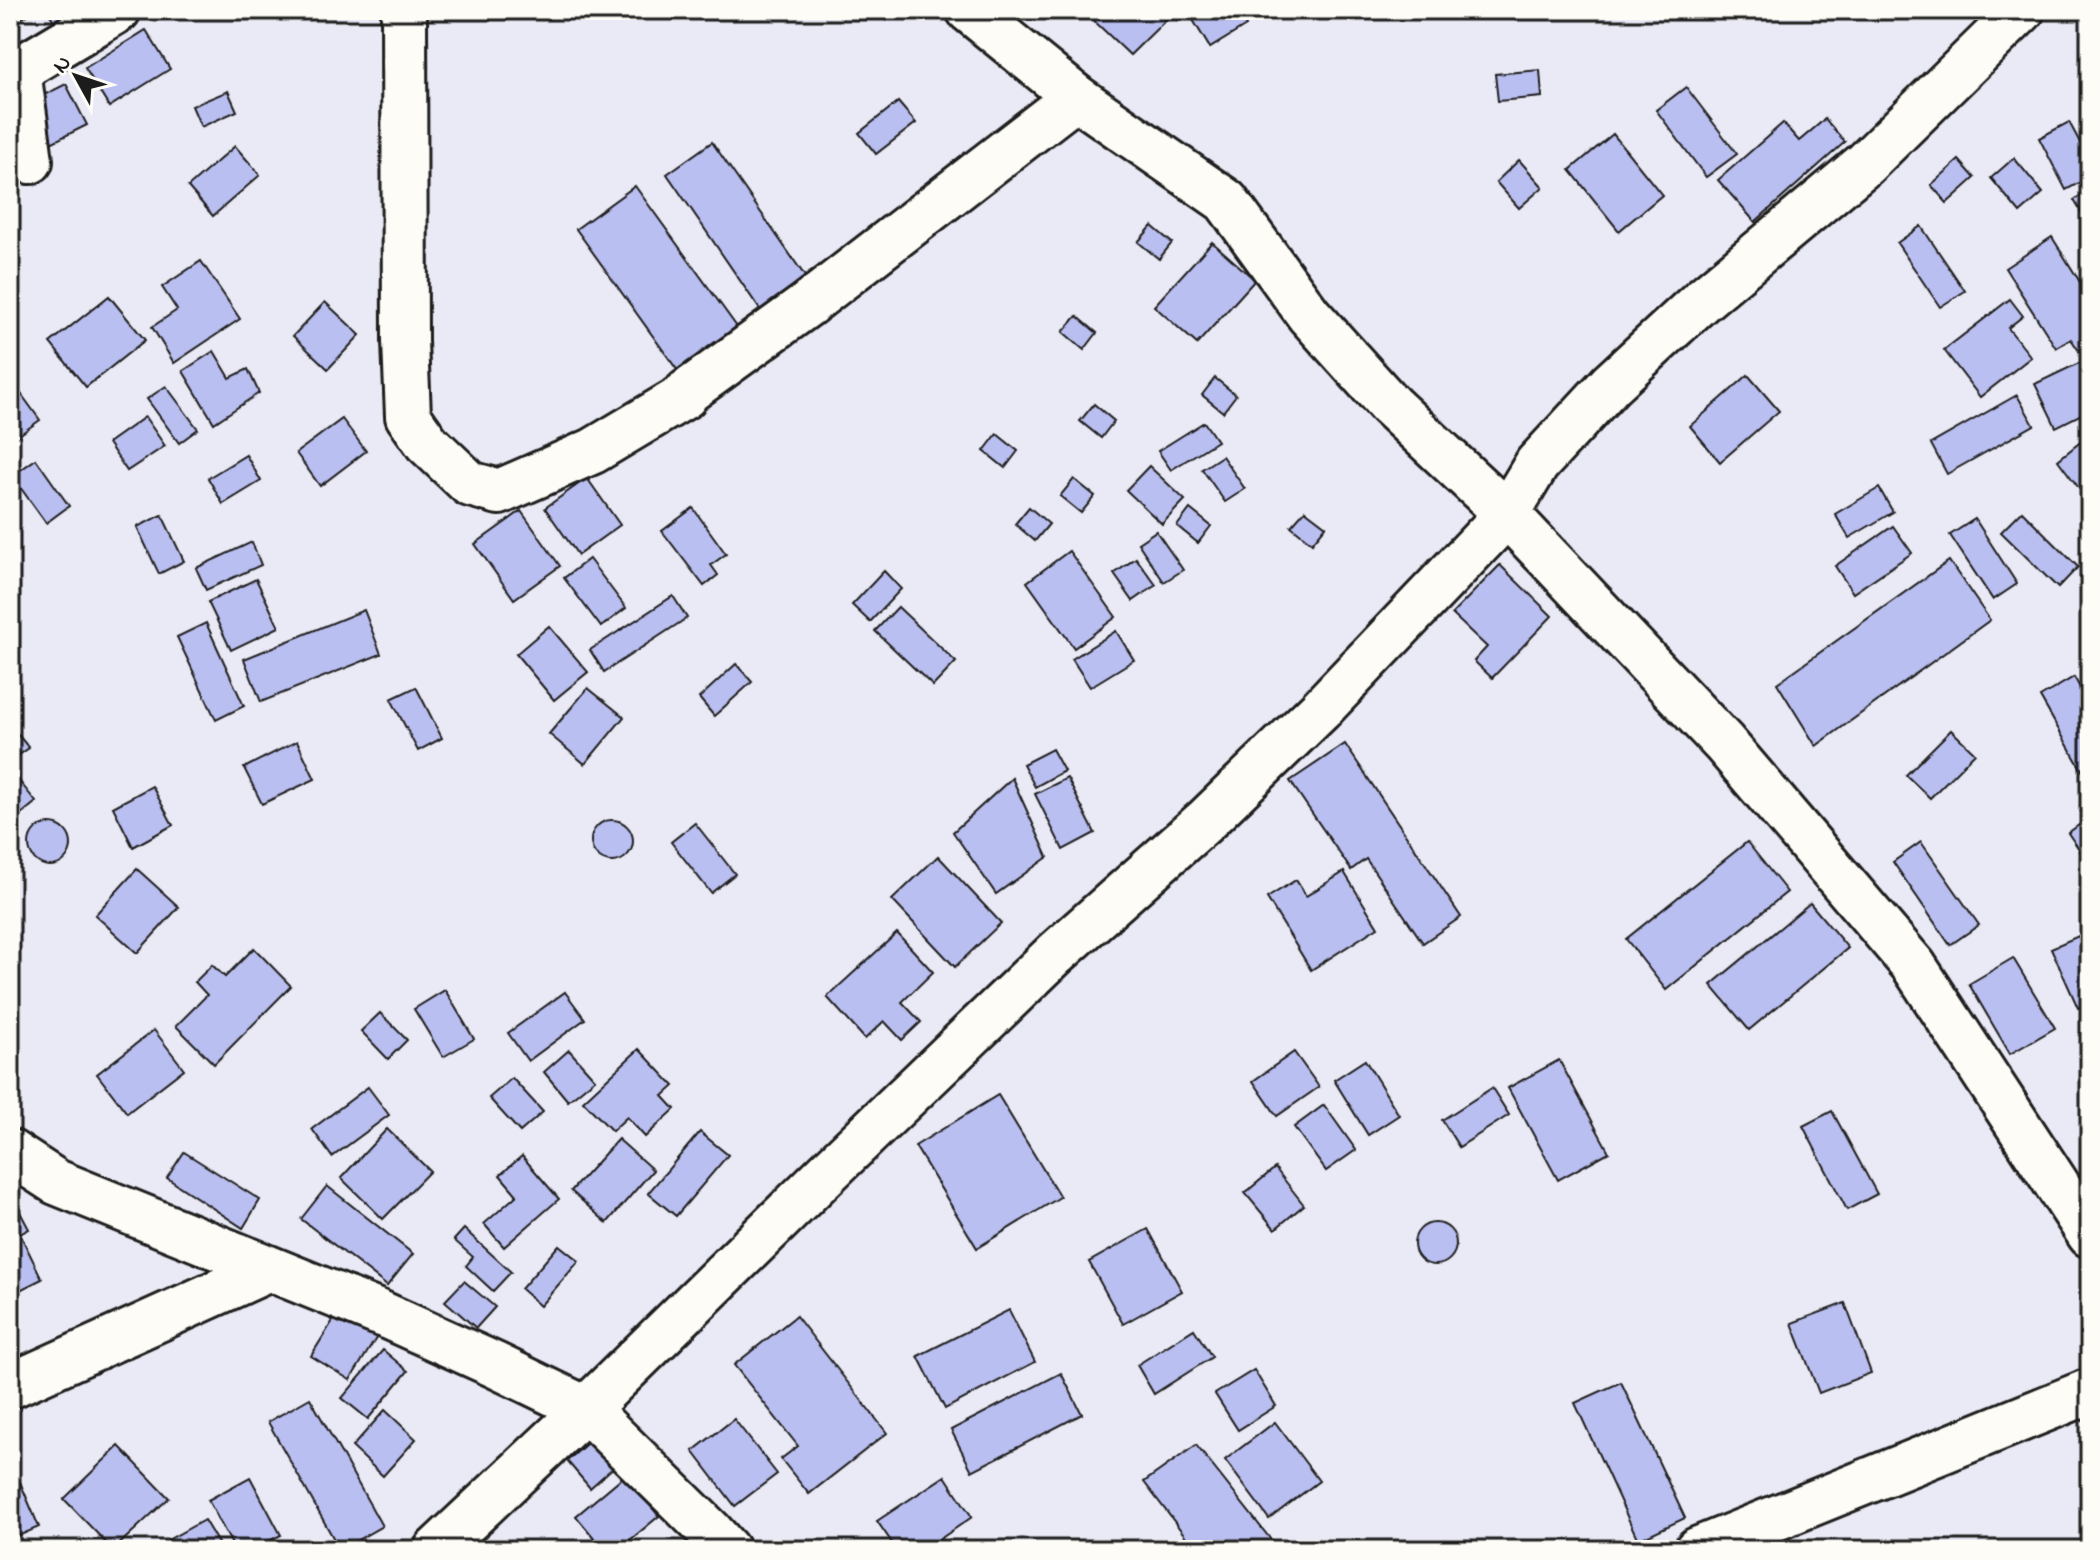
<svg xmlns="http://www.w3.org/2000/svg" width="2100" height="1560" viewBox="0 0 2100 1560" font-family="'Indie Flower',sans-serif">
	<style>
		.building { fill: #babff1; stroke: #1c1c1c; stroke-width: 2 }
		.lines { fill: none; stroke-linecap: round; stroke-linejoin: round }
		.minor-casing { stroke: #1c1c1c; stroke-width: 50 }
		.minor { stroke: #fdfcf7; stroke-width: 44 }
	</style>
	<rect width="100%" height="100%" fill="#e9eaf5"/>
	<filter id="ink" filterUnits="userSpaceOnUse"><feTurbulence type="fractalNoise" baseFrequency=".0125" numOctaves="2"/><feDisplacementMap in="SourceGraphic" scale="16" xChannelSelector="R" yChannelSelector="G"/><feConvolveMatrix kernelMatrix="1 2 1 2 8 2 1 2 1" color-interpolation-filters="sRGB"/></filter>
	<g filter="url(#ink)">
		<!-- building -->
		<g class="building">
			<path d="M 10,10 L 35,10 L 10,26 Z"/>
			<path d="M 47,10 L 96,10 L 62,33 Z"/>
			<path d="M 1098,10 L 1172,10 L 1174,12 L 1130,55 L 1091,18 Z"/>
			<path d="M 1187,10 L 1236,10 L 1246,26 L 1210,48 Z"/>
			<path d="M 146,30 L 170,69 L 109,107 L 85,68 Z"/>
			<path d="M 1540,70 L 1542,97 L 1498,101 L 1495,74 Z"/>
			<path d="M 66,84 L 87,125 L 51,143 L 30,102 Z"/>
			<path d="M 1686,87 L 1737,154 L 1706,177 L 1656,110 Z"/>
			<path d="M 228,91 L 237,111 L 201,127 L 192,106 Z"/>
			<path d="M 898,102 L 916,123 L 876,154 L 859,133 Z"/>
			<path d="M 1825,119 L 1845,142 L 1755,222 L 1718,180 L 1783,123 L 1799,141 Z"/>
			<path d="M 2069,122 L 2090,161 L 2090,177 L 2066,190 L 2039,138 Z"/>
			<path d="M 1613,134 L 1662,195 L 1619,231 L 1570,170 Z"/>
			<path d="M 712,142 L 809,282 L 763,314 L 667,174 Z"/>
			<path d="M 235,146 L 260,175 L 213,216 L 188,187 Z"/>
			<path d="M 2014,158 L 2043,193 L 2020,213 L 1991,178 Z"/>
			<path d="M 1519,160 L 1543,187 L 1519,208 L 1496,182 Z"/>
			<path d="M 1959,160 L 1975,178 L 1947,203 L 1931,185 Z"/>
			<path d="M 635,186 L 737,327 L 678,371 L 576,229 Z"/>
			<path d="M 2090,190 L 2090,227 L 2074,200 Z"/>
			<path d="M 1152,226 L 1172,243 L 1159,259 L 1138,242 Z"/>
			<path d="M 1921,226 L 1965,291 L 1940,307 L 1897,243 Z"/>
			<path d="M 2052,237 L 2090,298 L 2090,344 L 2079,351 L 2071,339 L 2056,348 L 2005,268 Z"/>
			<path d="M 1212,242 L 1255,280 L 1197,344 L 1154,306 Z"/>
			<path d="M 201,261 L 240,319 L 174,363 L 152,327 L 177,310 L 162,287 Z"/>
			<path d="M 109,296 L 145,340 L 86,387 L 50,343 Z"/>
			<path d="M 2010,299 L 2023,316 L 2008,328 L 2031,357 L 1980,397 L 1944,350 Z"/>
			<path d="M 325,302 L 360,335 L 328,369 L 293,336 Z"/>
			<path d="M 1077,316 L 1097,333 L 1084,350 L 1063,332 Z"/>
			<path d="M 214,351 L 230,378 L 248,369 L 259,393 L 214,423 L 183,371 Z"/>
			<path d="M 2083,361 L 2090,375 L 2090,410 L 2056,427 L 2035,384 Z"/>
			<path d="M 1748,375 L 1779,411 L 1720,462 L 1690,426 Z"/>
			<path d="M 1215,378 L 1236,395 L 1223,412 L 1202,395 Z"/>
			<path d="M 166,386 L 198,429 L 179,443 L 147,399 Z"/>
			<path d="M 19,391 L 40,420 L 15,438 L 10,432 L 10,398 Z"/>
			<path d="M 2017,395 L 2034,425 L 1947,474 L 1931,444 Z"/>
			<path d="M 1094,404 L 1114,421 L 1101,438 L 1080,421 Z"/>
			<path d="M 145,417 L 165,446 L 127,471 L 108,443 Z"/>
			<path d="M 342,419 L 366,451 L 320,486 L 296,453 Z"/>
			<path d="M 1204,422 L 1217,441 L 1171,470 L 1158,451 Z"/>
			<path d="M 997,434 L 1018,451 L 1005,468 L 984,451 Z"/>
			<path d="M 2083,440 L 2090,450 L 2090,503 L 2058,460 Z"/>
			<path d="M 246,455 L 261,481 L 223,504 L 208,478 Z"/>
			<path d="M 1222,456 L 1245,489 L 1225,502 L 1202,469 Z"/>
			<path d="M 36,459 L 69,506 L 46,523 L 12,476 Z"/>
			<path d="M 1149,466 L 1185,500 L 1162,524 L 1126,490 Z"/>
			<path d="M 587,478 L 620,525 L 578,555 L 545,508 Z"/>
			<path d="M 1074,479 L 1095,496 L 1081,513 L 1060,496 Z"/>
			<path d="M 1879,488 L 1893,512 L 1849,538 L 1835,514 Z"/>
			<path d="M 1029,507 L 1049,524 L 1035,541 L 1015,524 Z"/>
			<path d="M 693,508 L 726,554 L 711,565 L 718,575 L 704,586 L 662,531 Z"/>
			<path d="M 1190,509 L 1211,526 L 1198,543 L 1177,526 Z"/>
			<path d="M 1305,510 L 1326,526 L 1312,543 L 1291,526 Z"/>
			<path d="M 521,511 L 560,566 L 514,599 L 475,544 Z"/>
			<path d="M 2022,511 L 2078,567 L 2058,588 L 2001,532 Z"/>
			<path d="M 162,515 L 184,561 L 159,574 L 137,527 Z"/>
			<path d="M 1975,519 L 2017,584 L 1993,600 L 1950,535 Z"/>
			<path d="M 1893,526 L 1912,553 L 1853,593 L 1835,566 Z"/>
			<path d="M 1156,531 L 1183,570 L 1164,582 L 1138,543 Z"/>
			<path d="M 252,542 L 261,565 L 206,590 L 196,568 Z"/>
			<path d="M 1069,551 L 1116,617 L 1074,648 L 1027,582 Z"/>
			<path d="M 1136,558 L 1156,585 L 1133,601 L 1114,574 Z"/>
			<path d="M 589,559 L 626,608 L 601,627 L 564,578 Z"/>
			<path d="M 1949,561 L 1990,620 L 1816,746 L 1777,683 Z"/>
			<path d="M 1500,565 L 1552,616 L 1492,678 L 1474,661 L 1487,647 L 1452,614 Z"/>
			<path d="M 884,571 L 901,589 L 870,622 L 852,605 Z"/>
			<path d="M 256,579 L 279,627 L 231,650 L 208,602 Z"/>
			<path d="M 673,596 L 687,618 L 604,672 L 590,650 Z"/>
			<path d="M 898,607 L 956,662 L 933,686 L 875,631 Z"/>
			<path d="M 364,610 L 381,654 L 261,702 L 244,659 Z"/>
			<path d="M 206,623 L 244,706 L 216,720 L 177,637 Z"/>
			<path d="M 549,626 L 588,672 L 554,700 L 516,654 Z"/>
			<path d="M 1116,631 L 1134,660 L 1090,687 L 1072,659 Z"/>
			<path d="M 736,664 L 752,682 L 714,716 L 699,698 Z"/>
			<path d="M 2074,677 L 2090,705 L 2090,768 L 2083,772 L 2040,697 Z"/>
			<path d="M 416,687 L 442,738 L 418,751 L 391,699 Z"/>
			<path d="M 588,688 L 624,717 L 585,764 L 549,734 Z"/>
			<path d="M 10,725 L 29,748 L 10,761 Z"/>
			<path d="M 1951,730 L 1975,753 L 1930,798 L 1906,775 Z"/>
			<path d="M 297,741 L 315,779 L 262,804 L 244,768 Z"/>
			<path d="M 1345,744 L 1461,917 L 1423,943 L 1366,859 L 1351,870 L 1290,781 Z"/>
			<path d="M 1052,749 L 1064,771 L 1035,787 L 1023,764 Z"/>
			<path d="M 12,772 L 36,802 L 10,823 L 10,773 Z"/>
			<path d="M 1012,778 L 1048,857 L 996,894 L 953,832 Z"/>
			<path d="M 1067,778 L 1095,833 L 1063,850 L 1035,794 Z"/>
			<path d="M 152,786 L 173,825 L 133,847 L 113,807 Z"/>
			<path d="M 2090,817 L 2090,865 L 2068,833 Z"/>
			<circle cx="612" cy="841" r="21"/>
			<path d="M 695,823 L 735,874 L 711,893 L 671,842 Z"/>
			<circle cx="50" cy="845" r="21"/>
			<path d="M 1747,842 L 1787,892 L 1666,990 L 1626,939 Z"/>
			<path d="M 1921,842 L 1979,925 L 1950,945 L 1893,862 Z"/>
			<path d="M 938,856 L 1001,923 L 955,967 L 892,900 Z"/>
			<path d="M 137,869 L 179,907 L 137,953 L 95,915 Z"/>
			<path d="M 1344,872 L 1378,927 L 1311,970 L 1267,898 L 1296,880 L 1306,896 Z"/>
			<path d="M 1810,903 L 1848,948 L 1749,1030 L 1711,985 Z"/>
			<path d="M 2090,931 L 2090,1003 L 2078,1008 L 2051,948 Z"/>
			<path d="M 897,933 L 933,972 L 902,1002 L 921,1022 L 902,1040 L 884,1021 L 865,1039 L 827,997 Z"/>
			<path d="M 254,948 L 291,986 L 214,1064 L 176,1026 L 207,995 L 195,982 L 212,965 L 225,977 Z"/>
			<path d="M 2013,958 L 2055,1028 L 2010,1054 L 1969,984 Z"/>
			<path d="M 445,990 L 474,1039 L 443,1057 L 414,1009 Z"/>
			<path d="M 565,992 L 585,1019 L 528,1061 L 508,1033 Z"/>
			<path d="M 380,1013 L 407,1040 L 388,1059 L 361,1031 Z"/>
			<path d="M 154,1030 L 184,1069 L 127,1113 L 97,1074 Z"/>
			<path d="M 639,1049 L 674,1086 L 663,1096 L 675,1109 L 645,1137 L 627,1117 L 612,1131 L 583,1101 Z"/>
			<path d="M 569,1050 L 595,1079 L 568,1101 L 544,1072 Z"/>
			<path d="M 1294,1052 L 1319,1087 L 1277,1116 L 1253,1081 Z"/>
			<path d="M 1365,1060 L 1399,1115 L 1368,1135 L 1334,1080 Z"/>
			<path d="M 1559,1060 L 1609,1152 L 1558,1180 L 1508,1088 Z"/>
			<path d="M 512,1078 L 543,1112 L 520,1132 L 489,1098 Z"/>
			<path d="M 368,1087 L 389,1115 L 332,1157 L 312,1129 Z"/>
			<path d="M 1492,1088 L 1509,1115 L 1459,1147 L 1442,1120 Z"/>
			<path d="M 998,1095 L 1060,1197 L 977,1248 L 915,1146 Z"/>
			<path d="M 1324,1105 L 1356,1150 L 1326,1171 L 1294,1127 Z"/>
			<path d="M 1832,1111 L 1877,1194 L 1847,1210 L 1803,1126 Z"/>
			<path d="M 387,1129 L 430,1171 L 383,1219 L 341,1178 Z"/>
			<path d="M 700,1132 L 728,1155 L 676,1216 L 648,1193 Z"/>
			<path d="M 618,1139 L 653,1170 L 607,1223 L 571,1191 Z"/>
			<path d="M 184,1152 L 260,1200 L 243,1228 L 167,1178 Z"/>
			<path d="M 522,1156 L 559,1199 L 504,1247 L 484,1224 L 517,1195 L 500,1175 Z"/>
			<path d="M 1275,1168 L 1304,1205 L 1275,1229 L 1245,1193 Z"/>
			<path d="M 327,1186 L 413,1254 L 387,1286 L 301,1219 Z"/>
			<path d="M 10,1193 L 29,1229 L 20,1234 L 42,1279 L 10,1295 Z"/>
			<circle cx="1435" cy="1244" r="21"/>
			<path d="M 464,1229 L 511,1272 L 493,1291 L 466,1266 L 473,1257 L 454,1240 Z"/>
			<path d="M 1148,1229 L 1182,1291 L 1123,1324 L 1089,1262 Z"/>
			<path d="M 559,1245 L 579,1261 L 540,1306 L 521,1289 Z"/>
			<path d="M 464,1281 L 495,1307 L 476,1328 L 445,1301 Z"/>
			<path d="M 1845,1303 L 1871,1373 L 1819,1393 L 1792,1323 Z"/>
			<path d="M 1009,1310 L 1035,1362 L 945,1409 L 918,1356 Z"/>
			<path d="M 339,1311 L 378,1335 L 350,1380 L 311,1356 Z"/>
			<path d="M 796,1316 L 887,1433 L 809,1494 L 781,1459 L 798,1446 L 734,1365 Z"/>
			<path d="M 1194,1329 L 1212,1357 L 1154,1394 L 1137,1365 Z"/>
			<path d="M 383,1350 L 408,1371 L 368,1419 L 342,1398 Z"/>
			<path d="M 1254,1370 L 1276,1406 L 1238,1430 L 1215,1394 Z"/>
			<path d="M 1061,1373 L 1082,1414 L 972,1471 L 951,1430 Z"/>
			<path d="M 1621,1382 L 1685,1518 L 1638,1540 L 1575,1403 Z"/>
			<path d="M 310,1398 L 382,1526 L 340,1550 L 268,1422 Z"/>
			<path d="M 385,1410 L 416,1439 L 383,1476 L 352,1447 Z"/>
			<path d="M 734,1419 L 777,1474 L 735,1506 L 693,1451 Z"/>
			<path d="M 1275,1422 L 1319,1481 L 1269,1519 L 1225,1460 Z"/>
			<path d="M 593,1438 L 616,1465 L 590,1488 L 567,1461 Z"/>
			<path d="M 1196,1445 L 1279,1550 L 1196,1550 L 1144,1482 Z"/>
			<path d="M 119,1446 L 169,1498 L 113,1550 L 64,1499 Z"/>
			<path d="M 625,1475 L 659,1516 L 618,1550 L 604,1550 L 576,1516 Z"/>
			<path d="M 945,1476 L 972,1517 L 924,1550 L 897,1550 L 877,1521 Z"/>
			<path d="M 250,1477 L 281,1535 L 251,1550 L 235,1550 L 208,1500 Z"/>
			<path d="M 20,1482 L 39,1527 L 16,1537 L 10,1522 L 10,1486 Z"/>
			<path d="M 204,1520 L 222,1550 L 173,1550 L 168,1540 Z"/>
		</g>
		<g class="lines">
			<defs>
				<g id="minor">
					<path d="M 404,10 L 405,341 L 408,416 L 427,443 L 470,484 L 499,492 L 593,451 L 685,396 L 687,392 L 807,305 L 1076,97"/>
					<path d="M 969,10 L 1076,97 L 1226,201 L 1309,315 L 1390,405 L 1507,514 L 1724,743 L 1914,966 L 2090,1235"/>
					<path d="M 30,161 L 18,70 L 118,10"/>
					<path d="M 10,1152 L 56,1182 L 382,1314 L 495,1365 L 586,1409 L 710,1531 L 727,1550"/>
					<path d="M 10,1386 L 269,1269"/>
					<path d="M 436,1550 L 586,1409 L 830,1170 L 1055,954 L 1205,821 L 1320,710 L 1507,514 L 1537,464 L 1611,384 L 1701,301 L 1865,164 L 2022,10"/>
					<path d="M 1697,1550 L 2090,1391"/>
				</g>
			</defs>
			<!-- minor casing -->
			<use href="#minor" class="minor-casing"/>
			<!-- minor -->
			<use href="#minor" class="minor"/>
		</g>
	</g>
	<!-- margin -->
	<rect width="2100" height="1560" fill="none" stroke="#fdfcf7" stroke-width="40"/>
	<rect x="20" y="20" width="2060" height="1520" fill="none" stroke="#1c1c1c" stroke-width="3" filter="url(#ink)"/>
	<!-- north arrow -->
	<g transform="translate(76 76) rotate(310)" stroke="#fdfcf7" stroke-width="6" paint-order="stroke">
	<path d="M0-6L14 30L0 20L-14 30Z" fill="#1c1c1c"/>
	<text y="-12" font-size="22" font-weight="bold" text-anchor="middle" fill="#1c1c1c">N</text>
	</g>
</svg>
